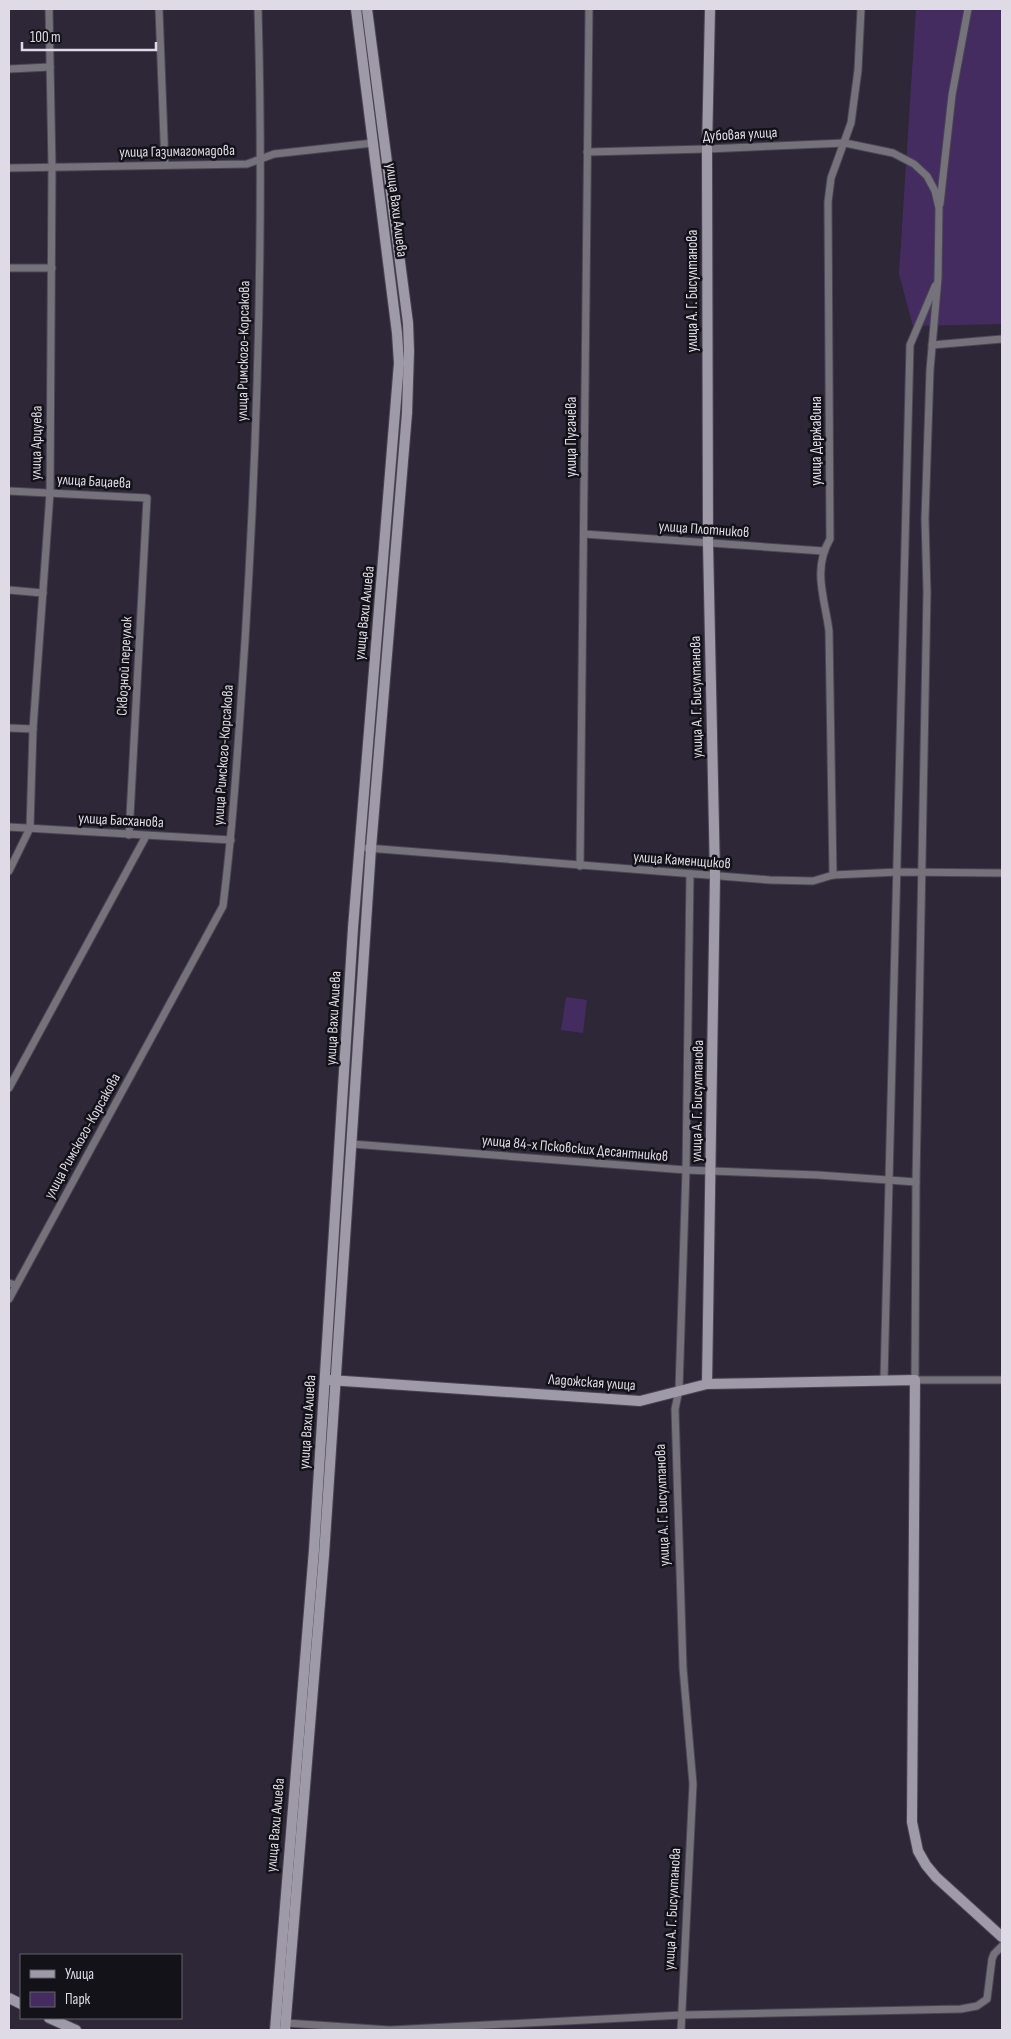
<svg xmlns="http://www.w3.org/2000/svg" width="1011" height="2039" viewBox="0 0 1011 2039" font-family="'Sofia Sans Condensed',sans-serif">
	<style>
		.green { fill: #442c61 }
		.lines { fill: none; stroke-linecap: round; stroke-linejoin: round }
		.street-casing { stroke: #4a4454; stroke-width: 9 }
		.secondary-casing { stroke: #4a4454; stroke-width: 12 }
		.street { stroke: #75727b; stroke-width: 7 }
		.secondary { stroke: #9f9aa8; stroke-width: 10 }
		.labels { text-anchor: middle; stroke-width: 5; stroke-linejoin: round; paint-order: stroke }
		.street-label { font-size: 15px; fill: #dedae6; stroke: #141219 }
	</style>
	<rect width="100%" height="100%" fill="#2e2738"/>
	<!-- green -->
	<g class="green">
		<path d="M 916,9 L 1002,9 L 1002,324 L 913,326 L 899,274 Z"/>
		<path d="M 566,997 L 587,1000 L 583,1033 L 561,1030 Z"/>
	</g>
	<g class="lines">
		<defs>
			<g id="street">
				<path d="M 159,9 L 165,165"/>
				<path d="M 9,69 L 50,67"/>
				<path d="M 587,152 L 707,149 L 845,143 L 893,153 L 914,164 L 927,176 L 935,191 L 939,208 L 938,278 L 930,370 L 925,519 L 927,592 L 916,1182 L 915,1380 L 1002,1380"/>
				<path d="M 9,168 L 247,164 L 274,154 L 373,143"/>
				<path d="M 940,204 L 952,95 L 968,9"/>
				<path d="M 9,268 L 52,268"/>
				<path d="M 932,345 L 1002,339"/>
				<path d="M 9,491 L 147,498 L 129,835"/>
				<path d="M 584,534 L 823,551"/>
				<path d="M 9,590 L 43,593"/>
				<path d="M 9,728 L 33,729"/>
				<path d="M 9,827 L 231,840"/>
				<path d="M 367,848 L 770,880 L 813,881 L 833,875 L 898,872 L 1002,873"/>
				<path d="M 580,866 L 589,9"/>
				<path d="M 9,871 L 30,828 L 33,729 L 50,493 L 52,167 L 49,9"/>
				<path d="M 833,875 L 829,631 C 825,599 812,570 830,539 L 828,202 L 831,178 L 851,123 L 858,70 L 861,9"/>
				<path d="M 9,1088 L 146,836"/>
				<path d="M 352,1144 L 686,1170 L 818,1175 L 916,1182"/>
				<path d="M 9,1283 L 16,1285"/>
				<path d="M 9,1299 L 223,906 C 234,818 239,730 245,641 C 258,431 264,219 258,9"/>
				<path d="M 884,1380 L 910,345 L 935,286"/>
				<path d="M 286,2023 L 390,2030 L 682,2015 L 961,2009 L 977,2006 L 987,1999 L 992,1959 L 994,1954 L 1002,1946"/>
				<path d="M 681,2030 L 693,1784 L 683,1668 L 675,1409 L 679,1390 L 686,1170 L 690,874"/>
			</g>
			<g id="secondary">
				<path d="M 329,1380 L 640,1401 L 707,1384 L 915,1380 L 912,1822 L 918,1851 L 926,1865 L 936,1877 L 1002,1937"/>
				<path d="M 707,1384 L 715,876 L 708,543 L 707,149 L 710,9"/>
				<path d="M 9,1998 L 21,2004"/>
				<path d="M 49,2018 L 76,2030"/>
				<path d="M 275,2030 L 314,1550 L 353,928 L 399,363 L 397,333 L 356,9"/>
				<path d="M 285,2030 L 324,1555 L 371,848 L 407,413 L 409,351 L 408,323 L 367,9"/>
			</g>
		</defs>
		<!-- street casing -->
		<use href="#street" class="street-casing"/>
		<!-- secondary casing -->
		<use href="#secondary" class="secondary-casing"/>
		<!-- street -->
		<use href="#street" class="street"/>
		<!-- secondary -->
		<use href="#secondary" class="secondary"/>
	</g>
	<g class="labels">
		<!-- street labels -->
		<g class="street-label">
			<text transform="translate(740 134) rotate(-3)" y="5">Дубовая улица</text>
			<text transform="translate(177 151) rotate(-1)" y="5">улица Газимагомадова</text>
			<text transform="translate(397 210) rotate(83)" y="5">улица Вахи Алиева</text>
			<text transform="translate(692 291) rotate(-90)" y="5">улица А. Г. Бисултанова</text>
			<text transform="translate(243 351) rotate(-89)" y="5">улица Римского-Корсакова</text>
			<text transform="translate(571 437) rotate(-90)" y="5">улица Пугачёва</text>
			<text transform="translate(816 441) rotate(-90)" y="5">улица Державина</text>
			<text transform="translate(36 443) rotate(-89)" y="5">улица Арцуева</text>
			<text transform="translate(94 481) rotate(3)" y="5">улица Бацаева</text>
			<text transform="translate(704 529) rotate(4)" y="5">улица Плотников</text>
			<text transform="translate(364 613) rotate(-84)" y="5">улица Вахи Алиева</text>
			<text transform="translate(124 666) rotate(-87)" y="5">Сквозной переулок</text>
			<text transform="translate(696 697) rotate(-91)" y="5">улица А. Г. Бисултанова</text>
			<text transform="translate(223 755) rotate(-86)" y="5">улица Римского-Корсакова</text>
			<text transform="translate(121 820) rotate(3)" y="5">улица Басханова</text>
			<text transform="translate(682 860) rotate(4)" y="5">улица Каменщиков</text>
			<text transform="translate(333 1018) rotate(-87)" y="5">улица Вахи Алиева</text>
			<text transform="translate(697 1101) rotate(-89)" y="5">улица А. Г. Бисултанова</text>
			<text transform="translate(82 1136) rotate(-61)" y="5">улица Римского-Корсакова</text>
			<text transform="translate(575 1148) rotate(5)" y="5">улица 84-х Псковских Десантников</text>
			<text transform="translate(592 1382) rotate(4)" y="5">Ладожская улица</text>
			<text transform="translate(307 1422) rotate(-86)" y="5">улица Вахи Алиева</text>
			<text transform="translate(662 1505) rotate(-92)" y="5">улица А. Г. Бисултанова</text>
			<text transform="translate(275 1825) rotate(-85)" y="5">улица Вахи Алиева</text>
			<text transform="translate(672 1909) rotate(-87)" y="5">улица А. Г. Бисултанова</text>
		</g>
	</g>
	<!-- border -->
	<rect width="1011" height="2039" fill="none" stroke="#dedae6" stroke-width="20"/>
	<!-- legend -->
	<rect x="20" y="1954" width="162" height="65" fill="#141219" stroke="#65626b"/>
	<rect x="30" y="1970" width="25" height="8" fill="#9f9aa8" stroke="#65626b"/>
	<text x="65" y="1979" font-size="15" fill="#dedae6">Улица</text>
	<rect x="30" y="1992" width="25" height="15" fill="#442c61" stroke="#65626b"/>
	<text x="65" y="2004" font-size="15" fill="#dedae6">Парк</text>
	<!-- scale -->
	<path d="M22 42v8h134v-8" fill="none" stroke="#dedae6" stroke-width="2.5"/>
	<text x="30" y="42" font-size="15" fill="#dedae6" stroke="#141219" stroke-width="4" paint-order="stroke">100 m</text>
</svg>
